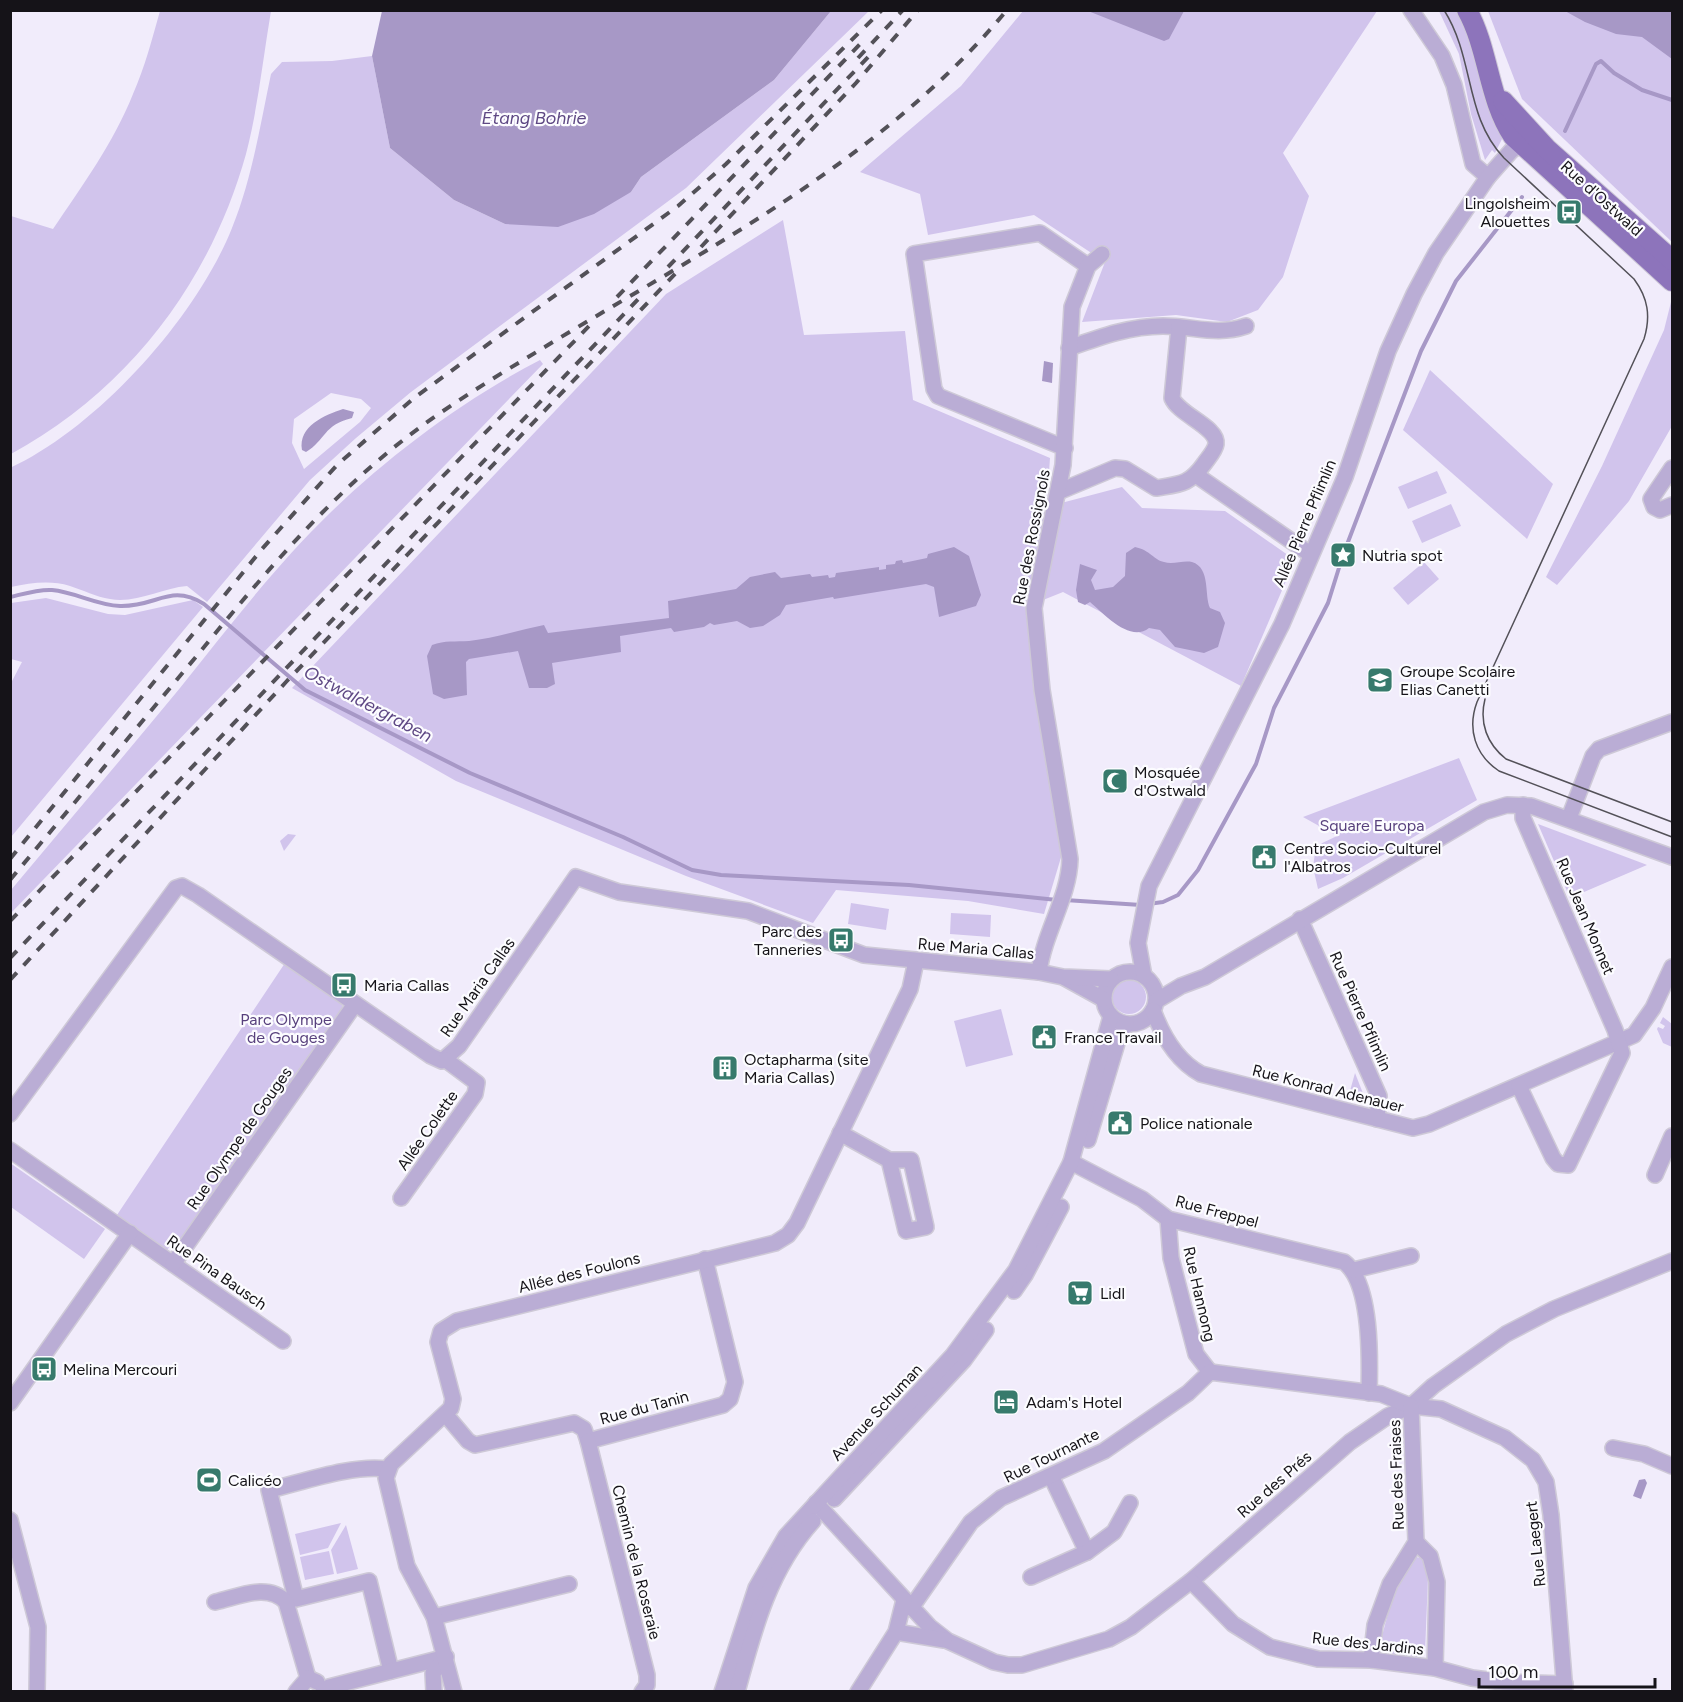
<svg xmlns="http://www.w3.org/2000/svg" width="1683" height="1702" viewBox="0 0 1683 1702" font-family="Figtree,sans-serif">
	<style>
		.green { fill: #d1c4ec; fill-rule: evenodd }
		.water { fill: #a798c6 }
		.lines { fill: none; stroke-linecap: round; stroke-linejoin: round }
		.stream { stroke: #a798c6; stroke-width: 4 }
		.minor-casing { stroke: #cec9d7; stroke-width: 18 }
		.major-casing { stroke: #cec9d7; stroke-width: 22 }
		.minor { stroke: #baadd5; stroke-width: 15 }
		.major { stroke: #8d74bb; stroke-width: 20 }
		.tram { stroke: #535158; stroke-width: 1.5 }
		.rail { stroke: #535158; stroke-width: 4; stroke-dasharray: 10 10; stroke-linecap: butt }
		.labels { text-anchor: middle; stroke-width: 4.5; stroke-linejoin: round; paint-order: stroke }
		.street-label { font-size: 16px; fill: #151318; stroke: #fcfcff }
		.poi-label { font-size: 16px; fill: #151318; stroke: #fcfcff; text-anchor: start }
		.park-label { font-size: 16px; fill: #58417d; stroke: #fcfcff }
		.water-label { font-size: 18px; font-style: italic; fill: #5e4884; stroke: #fcfcff }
	</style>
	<rect width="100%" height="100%" fill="#f1ecfb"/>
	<!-- green -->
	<g class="green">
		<path d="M 1460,10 L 1503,137 L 1495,153 L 1492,150 L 1485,160 L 1471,114 L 1459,54 L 1439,11 Z"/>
		<path d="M 160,11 L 271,11 C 263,58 258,108 246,154 C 210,283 128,390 11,454 L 11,216 L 53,229 C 82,186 114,142 133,94 C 145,67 152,39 160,11 Z"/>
		<path d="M 831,11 L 869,11 L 686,188 L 411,392 L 356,438 L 310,480 L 207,602 L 187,586 C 162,588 135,604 110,599 C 96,597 83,590 70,586 C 50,580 31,583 11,587 L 10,468 C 98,427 196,318 232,228 C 252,179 260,126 271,74 L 282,62 L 332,61 L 372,56 L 390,148 L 454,200 L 505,224 L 631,192 L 641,177 L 774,80 ZM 331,393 L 361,399 L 371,408 L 360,422 L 304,469 L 292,443 L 294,419 Z"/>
		<path d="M 1023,11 L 1377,11 L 1283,153 L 1309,196 L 1283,277 L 1258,310 L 1227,322 L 1176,315 L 1082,322 L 1105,262 L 1034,215 L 928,235 L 920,194 L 860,172 L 961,86 Z"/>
		<path d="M 1488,11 L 1672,11 L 1672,242 L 1522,99 Z"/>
		<path d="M 783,220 L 804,335 L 905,331 L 913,400 L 1050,458 L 1047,501 L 1065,502 L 1122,487 L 1142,508 L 1225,511 L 1295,560 L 1241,686 L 1063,592 L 1028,606 L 1062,854 L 1044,914 L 968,901 L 836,890 L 813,923 L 686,876 L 456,781 L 292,688 L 666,294 Z"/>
		<path d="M 1672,298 L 1672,426 L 1629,501 L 1557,585 L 1546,577 L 1602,466 L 1664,330 Z"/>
		<path d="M 540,360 L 543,364 L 11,913 L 11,890 C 67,823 124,756 180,688 C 228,628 276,565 331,512 C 392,453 465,399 540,360 Z"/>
		<path d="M 1430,370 L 1553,484 L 1527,539 L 1403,430 Z"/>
		<path d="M 1437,471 L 1447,493 L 1408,509 L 1398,487 Z"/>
		<path d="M 1451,504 L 1461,526 L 1422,543 L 1412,521 Z"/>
		<path d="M 1424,562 L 1439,579 L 1408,605 L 1393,588 Z"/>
		<path d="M 46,598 L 108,614 L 125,615 L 193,600 L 203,607 L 11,837 L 11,683 L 22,662 L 11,659 L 11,603 Z"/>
		<path d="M 1459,758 L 1477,800 L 1343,878 L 1318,889 L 1313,867 L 1316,846 L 1337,836 L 1303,817 Z"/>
		<path d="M 1538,824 L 1642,863 L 1647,865 L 1570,898 Z"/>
		<path d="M 288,834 L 296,835 L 284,851 L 280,841 Z"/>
		<path d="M 851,903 L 889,909 L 886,930 L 848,924 Z"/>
		<path d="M 951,913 L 991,915 L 990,937 L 950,934 Z"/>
		<path d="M 285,963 L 340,1001 L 344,1010 L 178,1249 L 171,1245 L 167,1250 L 117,1215 Z"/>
		<circle cx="1129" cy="997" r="17"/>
		<path d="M 1001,1009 L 1013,1055 L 966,1067 L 954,1021 Z"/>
		<path d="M 1663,1017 L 1672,1024 L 1672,1047 L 1663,1043 L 1657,1029 L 1658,1027 L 1663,1029 L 1665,1026 L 1660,1023 Z"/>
		<path d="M 1355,1073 L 1366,1101 L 1365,1103 L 1348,1098 Z"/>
		<path d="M 10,1163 L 105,1229 L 84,1259 L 11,1207 Z"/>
		<path d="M 341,1523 L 328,1548 L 300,1555 L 295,1534 Z"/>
		<path d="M 346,1525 L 358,1569 L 337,1574 L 331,1550 Z"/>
		<path d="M 329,1551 L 334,1574 L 305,1580 L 300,1557 Z"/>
		<path d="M 1415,1557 L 1422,1558 L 1428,1578 L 1425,1653 L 1418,1659 L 1387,1655 L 1379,1647 L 1393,1595 Z"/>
	</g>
	<!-- water -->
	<g class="water">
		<path d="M 382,11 L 382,10 L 831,11 L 774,80 L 641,177 L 631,192 L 594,214 L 558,227 L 505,224 L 454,200 L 390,148 L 372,56 Z"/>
		<path d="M 1088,11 L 1184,11 L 1169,39 L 1164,41 Z"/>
		<path d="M 1565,11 L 1672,11 L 1672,59 L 1642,37 L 1616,34 L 1585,22 Z"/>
		<path d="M 1044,361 L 1053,363 L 1052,383 L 1042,381 Z"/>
		<path d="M 343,409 L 354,412 L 352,418 C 323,425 326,440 306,452 L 302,450 C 298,426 325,415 343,409 Z"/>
		<path d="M 954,547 L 969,556 L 981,595 L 976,606 L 939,617 L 934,587 L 926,584 L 834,599 L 833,597 L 786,605 L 780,615 L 763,626 L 750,628 L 737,621 L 714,625 L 710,623 L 704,627 L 674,632 L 671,628 L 620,636 L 621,652 L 552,663 L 555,684 L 547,688 L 529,688 L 518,651 L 469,659 L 466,662 L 467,695 L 444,699 L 433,694 L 427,656 L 432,645 C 445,640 456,642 469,641 C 494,638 519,630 544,625 L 548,633 L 669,618 L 668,601 L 736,589 L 750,577 L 775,572 L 781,578 L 810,574 L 812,577 L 828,575 L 829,578 L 835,577 L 836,573 L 879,567 L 879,570 L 886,569 L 886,565 L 895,564 L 896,561 L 902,560 L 903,563 L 927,558 L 928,554 Z"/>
		<path d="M 1135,547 C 1150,550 1154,560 1164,562 C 1173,565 1183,560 1192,562 C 1211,568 1204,595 1210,608 L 1220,612 L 1225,623 L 1218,647 L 1204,653 L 1175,647 L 1160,630 L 1149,628 C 1130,643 1104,614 1090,602 L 1085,605 L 1078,602 L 1076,590 L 1080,564 L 1097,570 L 1091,580 L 1095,590 L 1113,587 L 1125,576 L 1126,553 Z"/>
		<path d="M 1645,1479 L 1647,1483 L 1641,1499 L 1633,1496 L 1639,1480 Z"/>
	</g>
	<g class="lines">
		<!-- stream -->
		<g class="stream">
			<path d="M 1565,131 L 1596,64 L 1601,61 L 1614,73 L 1642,90 L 1672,100"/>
			<path d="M 10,597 C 23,594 39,589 52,590 C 75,592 96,605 120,606 C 157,607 170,583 204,604 L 305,690 L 470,773 L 623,837 L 692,870 L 721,875 L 909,885 L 1057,900"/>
			<path d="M 1065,900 L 1141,905"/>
			<path d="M 1148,904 L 1163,902 L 1178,895 L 1198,870 L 1256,764 L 1274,708 L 1328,603 L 1343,555 L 1421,351 L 1456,281 L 1522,197"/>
		</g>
		<defs>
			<g id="minor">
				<path d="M 1411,10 L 1442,56 L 1454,85 L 1473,164 L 1488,177"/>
				<path d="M 1069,348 C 1100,337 1130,326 1163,326 C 1193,326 1217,336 1246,326"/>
				<path d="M 1065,448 L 938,396 L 934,389 L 914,254 L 1040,233 L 1088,266"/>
				<path d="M 1672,468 L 1651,499 L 1654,507 L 1660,510 L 1672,505"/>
				<path d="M 1196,475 L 1310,554"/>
				<path d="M 1058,492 L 1115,468 L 1125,469 L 1156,488 C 1180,484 1189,485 1204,464 C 1208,458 1215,451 1216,444 C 1218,427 1179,415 1172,398 L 1179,327"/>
				<path d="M 1569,818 L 1593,756 L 1599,749 L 1672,722"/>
				<path d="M 1300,919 L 1379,1096 L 1377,1119"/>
				<circle cx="1130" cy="998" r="26"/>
				<path d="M 1039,972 C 1044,932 1069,898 1070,859 L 1042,690 L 1034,608 L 1063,465 L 1072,307 L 1088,266 L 1102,254"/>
				<path d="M 1144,976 L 1138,943 L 1149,886 L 1282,624 L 1345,477 L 1388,351 L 1414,294 L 1436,253 L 1488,177 L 1511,151 L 1528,138"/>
				<path d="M 1065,978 L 1103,999"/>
				<path d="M 1156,1001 L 1181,986 L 1205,977 L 1484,812 L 1507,805 L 1531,806 L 1672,857"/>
				<path d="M 1153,1010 C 1162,1035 1177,1061 1201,1074 L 1413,1128 L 1429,1124 L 1634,1035 L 1653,1008 L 1672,967"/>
				<path d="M 1519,1086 L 1553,1158 L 1558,1164 L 1568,1165 L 1622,1053 L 1615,1030 L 1523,818 L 1523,805"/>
				<path d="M 10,1114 L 176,888 L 182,886 L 198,895 L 431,1056 L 442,1061 L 459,1046 L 576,877 L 619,892 L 748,911 L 864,955 L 1039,972 L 1063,977 L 1111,979"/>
				<path d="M 840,1133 L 889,1160 L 911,1160 L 926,1227 L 906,1231 L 889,1160"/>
				<path d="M 1088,1140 L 1118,1040 L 1126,1024"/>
				<path d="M 10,1150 L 283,1341"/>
				<path d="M 1071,1162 L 1142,1199 L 1168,1219 L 1344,1262 C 1372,1283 1370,1360 1369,1393"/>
				<path d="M 1655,1175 L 1672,1136"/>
				<path d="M 401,1198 L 475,1094 L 477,1083 L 446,1060"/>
				<path d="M 1168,1219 L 1171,1258 L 1196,1354 L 1210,1372"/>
				<path d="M 173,1264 L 355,1004"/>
				<path d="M 1354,1270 L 1411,1256"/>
				<path d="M 1014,1291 L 1025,1275 L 1061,1207"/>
				<path d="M 10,1403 L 130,1233"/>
				<path d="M 446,1415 L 468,1441 L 475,1445 L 574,1423 L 584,1429 L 588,1441 L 723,1405 L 730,1399 L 735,1382 L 705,1259"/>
				<path d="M 588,1441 L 647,1675 L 647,1685 L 642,1692"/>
				<path d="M 1613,1448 L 1644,1454 L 1672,1466"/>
				<path d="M 387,1469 C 353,1464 303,1482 269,1490 L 296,1599 L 369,1581 L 391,1671"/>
				<path d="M 1051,1476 L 1087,1552"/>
				<path d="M 834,1499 L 964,1360 L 986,1330"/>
				<path d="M 816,1503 L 930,1627 L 948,1641 L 994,1662 L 1008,1665 L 1022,1665 L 1109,1639 L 1131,1627 L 1191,1581 L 1350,1442 L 1388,1416 L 1411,1406 L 1433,1386 L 1506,1334 L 1554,1309 L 1672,1261"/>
				<path d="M 10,1520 L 38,1627 L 37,1692"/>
				<path d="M 1416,1542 L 1430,1556 L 1437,1582 L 1435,1668"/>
				<path d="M 1031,1577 L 1087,1552 L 1114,1532 L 1130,1503"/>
				<path d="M 1191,1581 L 1233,1624 L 1270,1647 L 1318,1659 L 1371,1660 L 1435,1668 L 1472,1678 L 1504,1682 L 1565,1684"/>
				<path d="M 215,1602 C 238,1597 268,1582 286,1602 L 308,1678"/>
				<path d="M 911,1608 L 971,1522 L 1001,1498 L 1104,1451 L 1188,1393 L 1210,1372 L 1381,1394 L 1411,1406 L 1441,1409 L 1505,1438 L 1533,1460 L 1546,1482 L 1551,1515 L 1565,1692"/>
				<path d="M 434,1617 L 569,1584"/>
				<path d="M 896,1632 L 944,1640"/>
				<path d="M 1371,1660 L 1375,1625 L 1390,1584 L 1416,1542 L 1411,1406"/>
				<path d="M 296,1692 L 308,1678 L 317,1682"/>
				<path d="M 323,1692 L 329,1687 L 446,1657"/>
				<path d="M 434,1692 L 433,1673 L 446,1657"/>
				<path d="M 454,1692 L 434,1617 L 407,1566 L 386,1478 L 391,1464 L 451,1408 L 453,1399 L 438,1342 L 441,1331 L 457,1321 L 775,1243 L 788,1235 L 797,1223 L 910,989 L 916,961"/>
				<path d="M 722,1692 L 756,1588 L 786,1536 L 953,1355 L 1016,1270 L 1071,1162 L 1111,1016"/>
				<path d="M 737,1692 C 754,1629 769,1570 813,1521"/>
				<path d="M 858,1692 L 896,1632 L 904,1600"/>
			</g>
			<g id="major">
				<path d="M 1467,10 C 1489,50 1488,98 1513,136 L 1672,281"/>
				<path d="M 1503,101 L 1547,149 L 1672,260"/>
			</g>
		</defs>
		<!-- minor casing -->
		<use href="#minor" class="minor-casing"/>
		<!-- major casing -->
		<use href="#major" class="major-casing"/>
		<!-- minor -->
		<use href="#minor" class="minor"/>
		<!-- major -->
		<use href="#major" class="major"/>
		<!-- tram -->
		<g class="tram">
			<path d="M 1444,10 C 1475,59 1464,116 1504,158 L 1634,279 C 1648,298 1651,316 1644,339 L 1477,702 C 1467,729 1475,755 1499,771 L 1672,837"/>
			<path d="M 1485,699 C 1479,723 1487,744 1506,759 L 1672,822"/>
		</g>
		<!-- rail -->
		<g class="rail">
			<path d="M 858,58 L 903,10"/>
			<path d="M 701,247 L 856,83 L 918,10"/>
			<path d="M 668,267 L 869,56"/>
			<path d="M 617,297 L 862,42"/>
			<path d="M 10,859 L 262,549 L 337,465 L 414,398 L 678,206 L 726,164 L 882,10"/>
			<path d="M 10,880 C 72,806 133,732 195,658 C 263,575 331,493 419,428 C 460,398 505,371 548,345 C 711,246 883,159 1007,10"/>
			<path d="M 10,921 L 592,323"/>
			<path d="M 10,958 L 644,293"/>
			<path d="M 10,980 L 286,682 L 676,273"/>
		</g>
	</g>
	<!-- icons -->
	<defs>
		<symbol id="bus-square" viewBox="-11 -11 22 22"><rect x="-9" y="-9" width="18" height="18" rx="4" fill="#377a6c" stroke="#fcfcff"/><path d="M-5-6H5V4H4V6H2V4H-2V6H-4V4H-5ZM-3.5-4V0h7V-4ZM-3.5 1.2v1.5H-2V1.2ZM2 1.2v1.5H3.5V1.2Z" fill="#fff"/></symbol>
		<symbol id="sight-square" viewBox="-11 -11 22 22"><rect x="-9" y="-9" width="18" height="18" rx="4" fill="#377a6c" stroke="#fcfcff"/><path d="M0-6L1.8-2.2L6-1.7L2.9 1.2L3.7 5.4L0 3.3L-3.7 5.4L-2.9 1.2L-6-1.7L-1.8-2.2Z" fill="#fff"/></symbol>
		<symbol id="school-square" viewBox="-11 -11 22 22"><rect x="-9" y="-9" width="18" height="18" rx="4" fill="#377a6c" stroke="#fcfcff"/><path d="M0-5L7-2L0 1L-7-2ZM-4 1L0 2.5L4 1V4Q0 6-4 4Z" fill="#fff"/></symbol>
		<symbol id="mosque-square" viewBox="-11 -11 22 22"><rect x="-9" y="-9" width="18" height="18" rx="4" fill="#377a6c" stroke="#fcfcff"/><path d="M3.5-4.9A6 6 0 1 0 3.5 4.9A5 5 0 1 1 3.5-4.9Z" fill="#fff"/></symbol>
		<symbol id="civic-square" viewBox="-11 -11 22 22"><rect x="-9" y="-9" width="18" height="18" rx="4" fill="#377a6c" stroke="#fcfcff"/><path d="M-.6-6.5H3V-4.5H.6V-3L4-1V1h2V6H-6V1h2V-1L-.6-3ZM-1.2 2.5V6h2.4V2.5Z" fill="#fff"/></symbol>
		<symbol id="building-square" viewBox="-11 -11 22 22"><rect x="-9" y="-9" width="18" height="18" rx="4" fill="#377a6c" stroke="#fcfcff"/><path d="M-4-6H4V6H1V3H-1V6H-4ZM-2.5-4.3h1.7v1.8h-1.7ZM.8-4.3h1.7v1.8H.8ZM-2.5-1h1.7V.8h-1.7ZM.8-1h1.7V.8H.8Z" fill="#fff"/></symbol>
		<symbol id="supermarket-square" viewBox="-11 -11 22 22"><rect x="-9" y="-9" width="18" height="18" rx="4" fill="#377a6c" stroke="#fcfcff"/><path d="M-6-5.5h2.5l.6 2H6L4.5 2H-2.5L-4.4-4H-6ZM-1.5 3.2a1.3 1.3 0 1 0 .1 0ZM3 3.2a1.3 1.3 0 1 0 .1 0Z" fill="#fff"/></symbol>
		<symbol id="hotel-square" viewBox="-11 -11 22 22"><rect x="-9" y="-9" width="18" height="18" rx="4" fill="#377a6c" stroke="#fcfcff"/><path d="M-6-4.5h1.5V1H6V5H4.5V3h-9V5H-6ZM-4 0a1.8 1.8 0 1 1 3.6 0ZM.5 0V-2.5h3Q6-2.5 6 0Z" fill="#fff"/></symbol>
		<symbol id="stadium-square" viewBox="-11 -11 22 22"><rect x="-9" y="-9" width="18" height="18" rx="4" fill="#377a6c" stroke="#fcfcff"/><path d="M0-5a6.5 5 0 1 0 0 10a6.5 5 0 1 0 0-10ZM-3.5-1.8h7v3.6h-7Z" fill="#fff"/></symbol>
	</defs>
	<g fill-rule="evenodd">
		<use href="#bus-square" x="1554" y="197" width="30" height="30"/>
		<use href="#sight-square" x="1328" y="540" width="30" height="30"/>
		<use href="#school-square" x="1365" y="665" width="30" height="30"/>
		<use href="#mosque-square" x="1100" y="766" width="30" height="30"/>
		<use href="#civic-square" x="1249" y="842" width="30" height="30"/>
		<use href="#bus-square" x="826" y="925" width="30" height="30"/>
		<use href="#bus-square" x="329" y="970" width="30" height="30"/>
		<use href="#civic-square" x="1029" y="1022" width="30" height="30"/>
		<use href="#building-square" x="710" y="1053" width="30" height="30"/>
		<use href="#civic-square" x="1105" y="1108" width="30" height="30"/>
		<use href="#supermarket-square" x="1065" y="1278" width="30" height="30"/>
		<use href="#bus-square" x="29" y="1354" width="30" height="30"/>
		<use href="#hotel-square" x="991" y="1387" width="30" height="30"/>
		<use href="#stadium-square" x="194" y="1465" width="30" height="30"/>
	</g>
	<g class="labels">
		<!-- street labels -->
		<g class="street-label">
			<text transform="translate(1602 198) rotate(42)" y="6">Rue d'Ostwald</text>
			<text transform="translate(1304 523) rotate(-67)" y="6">Allée Pierre Pflimlin</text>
			<text transform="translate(1031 537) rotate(-79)" y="6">Rue des Rossignols</text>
			<text transform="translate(1586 916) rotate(67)" y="6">Rue Jean Monnet</text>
			<text transform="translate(976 948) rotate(5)" y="6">Rue Maria Callas</text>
			<text transform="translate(477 987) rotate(-55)" y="6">Rue Maria Callas</text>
			<text transform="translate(1361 1011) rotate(66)" y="6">Rue Pierre Pflimlin</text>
			<text transform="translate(1328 1088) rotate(14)" y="6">Rue Konrad Adenauer</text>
			<text transform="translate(427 1130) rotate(-55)" y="6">Allée Colette</text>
			<text transform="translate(239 1138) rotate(-55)" y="6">Rue Olympe de Gouges</text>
			<text transform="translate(1217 1211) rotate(15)" y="6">Rue Freppel</text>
			<text transform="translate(217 1272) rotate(35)" y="6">Rue Pina Bausch</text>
			<text transform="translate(579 1272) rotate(-14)" y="6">Allée des Foulons</text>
			<text transform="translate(1200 1294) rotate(77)" y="6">Rue Hannong</text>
			<text transform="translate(644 1407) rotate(-15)" y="6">Rue du Tanin</text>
			<text transform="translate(876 1412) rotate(-47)" y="6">Avenue Schuman</text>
			<text transform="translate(1051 1455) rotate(-26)" y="6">Rue Tournante</text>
			<text transform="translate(1396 1475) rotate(-92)" y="6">Rue des Fraises</text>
			<text transform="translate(1274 1484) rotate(-41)" y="6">Rue des Prés</text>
			<text transform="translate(1535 1544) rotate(-96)" y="6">Rue Laegert</text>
			<text transform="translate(637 1562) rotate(76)" y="6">Chemin de la Roseraie</text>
			<text transform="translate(1368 1643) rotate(6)" y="6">Rue des Jardins</text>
		</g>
		<!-- poi labels -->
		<g class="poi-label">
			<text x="1550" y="209" text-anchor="end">Lingolsheim<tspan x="1550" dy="18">Alouettes</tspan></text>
			<text x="1362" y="561">Nutria spot</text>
			<text x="1400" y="677">Groupe Scolaire<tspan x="1400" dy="18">Elias Canetti</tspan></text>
			<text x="1134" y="778">Mosquée<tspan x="1134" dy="18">d'Ostwald</tspan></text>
			<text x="1284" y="854">Centre Socio-Culturel<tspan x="1284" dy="18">l'Albatros</tspan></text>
			<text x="822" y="937" text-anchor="end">Parc des<tspan x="822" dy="18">Tanneries</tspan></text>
			<text x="364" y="991">Maria Callas</text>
			<text x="1064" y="1043">France Travail</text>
			<text x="744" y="1065">Octapharma (site<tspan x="744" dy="18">Maria Callas)</tspan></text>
			<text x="1140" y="1129">Police nationale</text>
			<text x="1100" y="1299">Lidl</text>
			<text x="63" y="1375">Melina Mercouri</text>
			<text x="1026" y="1408">Adam's Hotel</text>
			<text x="228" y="1486">Calicéo</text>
		</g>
		<!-- park labels -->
		<g class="park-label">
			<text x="1372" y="831">Square Europa</text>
			<text x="286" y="1025">Parc Olympe<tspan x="286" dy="18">de Gouges</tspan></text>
		</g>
		<!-- water labels -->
		<g class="water-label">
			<text x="534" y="124">Étang Bohrie</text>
			<text transform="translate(368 704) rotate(28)" y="6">Ostwaldergraben</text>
		</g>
	</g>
	<!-- border -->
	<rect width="1683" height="1702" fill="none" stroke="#151318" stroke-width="24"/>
	<!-- scale -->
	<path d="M1479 1678v9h176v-9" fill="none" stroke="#151318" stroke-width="3"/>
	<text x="1488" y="1678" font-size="18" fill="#151318" stroke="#fcfcff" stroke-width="4.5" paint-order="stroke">100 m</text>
</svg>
